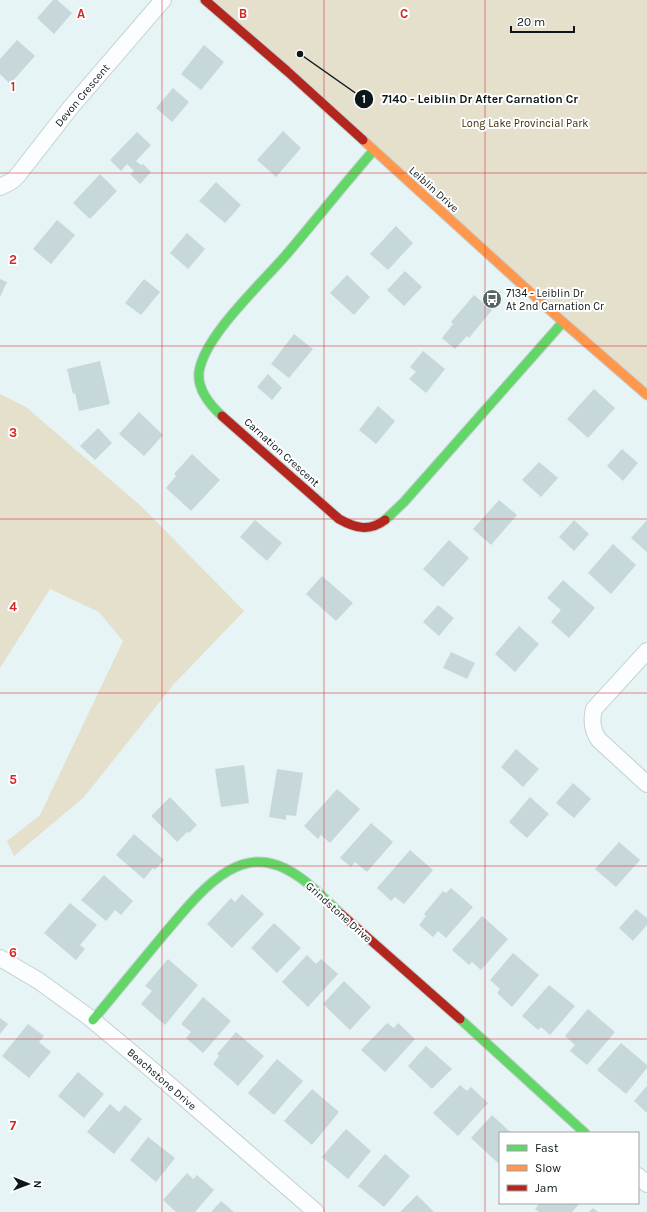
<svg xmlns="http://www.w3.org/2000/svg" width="647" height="1212" viewBox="0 0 647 1212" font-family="Karla,sans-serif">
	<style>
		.green { fill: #e4e0cc }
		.building { fill: #c7d8db }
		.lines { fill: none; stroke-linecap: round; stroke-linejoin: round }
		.street-casing { stroke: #c4d0d2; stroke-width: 18 }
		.fast-casing { stroke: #c4d0d2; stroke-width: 11 }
		.slow-casing { stroke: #c4d0d2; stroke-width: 11 }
		.jam-casing { stroke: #c4d0d2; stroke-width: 11 }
		.street { stroke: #fbfdfe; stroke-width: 16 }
		.fast { stroke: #63d668; stroke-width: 9 }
		.slow { stroke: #ff974d; stroke-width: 9 }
		.jam { stroke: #b3261e; stroke-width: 9 }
		.grid { fill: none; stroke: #d62828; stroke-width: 1; stroke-opacity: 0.55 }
		.labels { text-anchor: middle; stroke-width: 4; stroke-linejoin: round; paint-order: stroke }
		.street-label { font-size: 11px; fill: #0b1719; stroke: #fff }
		.park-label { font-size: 11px; fill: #3b2d0b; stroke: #fff }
		.poi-label { font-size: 11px; fill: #0b1719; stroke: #fff; text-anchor: start }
		.grid-label { font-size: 13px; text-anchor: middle; font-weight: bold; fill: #d62828; stroke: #fff; stroke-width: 4; stroke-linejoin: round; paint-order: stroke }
		.leader { fill: none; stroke: #0b1719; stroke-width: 1.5 }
		.callout-dot { fill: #0b1719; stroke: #fff; stroke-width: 1.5 }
		.mark-label { font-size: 12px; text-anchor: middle; font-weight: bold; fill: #fff }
		.callout-label { font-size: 12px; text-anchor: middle; font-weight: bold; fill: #0b1719; stroke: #fff; stroke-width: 4; stroke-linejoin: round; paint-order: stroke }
	</style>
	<rect width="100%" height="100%" fill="#e6f4f6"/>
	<!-- green -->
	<g class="green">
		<path d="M 205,0 L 647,0 L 647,395 Z"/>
		<path d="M 0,394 L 26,407 L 142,507 L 244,611 L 174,684 L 84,797 L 14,856 L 7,841 L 40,815 L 123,641 L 99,612 L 50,589 L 0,668 Z"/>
	</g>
	<!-- building -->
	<g class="building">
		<path d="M 53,0 L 57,0 L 72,13 L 54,34 L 37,18 Z"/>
		<path d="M 17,40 L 35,56 L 10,84 L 0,74 L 0,59 Z"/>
		<path d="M 204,45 L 224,62 L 201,90 L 181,74 Z"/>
		<path d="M 173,88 L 189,102 L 172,122 L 156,108 Z"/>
		<path d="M 283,131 L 301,148 L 276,177 L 257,160 Z"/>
		<path d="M 137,132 L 151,145 L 136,161 L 141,165 L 143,164 L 151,172 L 140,184 L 130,174 L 134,171 L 127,164 L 121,171 L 110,160 Z"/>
		<path d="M 100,174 L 117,191 L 90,219 L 73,203 Z"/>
		<path d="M 216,182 L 241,205 L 225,223 L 199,201 Z"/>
		<path d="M 57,220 L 75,235 L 51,264 L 33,249 Z"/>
		<path d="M 396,226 L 413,243 L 388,270 L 370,254 Z"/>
		<path d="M 187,233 L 205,249 L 188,269 L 170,253 Z"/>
		<path d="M 405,271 L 422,287 L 404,306 L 387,290 Z"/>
		<path d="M 347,275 L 370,297 L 354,315 L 330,293 Z"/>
		<path d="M 0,279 L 7,282 L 0,297 Z"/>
		<path d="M 144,279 L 160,292 L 141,315 L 125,303 Z"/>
		<path d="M 474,295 L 492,310 L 469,338 L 467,336 L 455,349 L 442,338 L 453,324 L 451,322 Z"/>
		<path d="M 294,334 L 313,349 L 289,378 L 271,364 Z"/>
		<path d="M 423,351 L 445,369 L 426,393 L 409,379 L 416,372 L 410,367 Z"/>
		<path d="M 100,361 L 110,404 L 79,411 L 75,393 L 73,394 L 67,369 Z"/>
		<path d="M 268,374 L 282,388 L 272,400 L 257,387 Z"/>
		<path d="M 594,389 L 615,408 L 588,438 L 567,419 Z"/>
		<path d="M 378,406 L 395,421 L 376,444 L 359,430 Z"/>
		<path d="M 139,412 L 163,435 L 144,456 L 119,434 Z"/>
		<path d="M 98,428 L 112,443 L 95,460 L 80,446 Z"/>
		<path d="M 622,449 L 638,463 L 623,481 L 607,466 Z"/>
		<path d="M 192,454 L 220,480 L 191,511 L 166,488 L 176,476 L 174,474 Z"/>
		<path d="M 539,462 L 558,478 L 541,497 L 522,480 Z"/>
		<path d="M 499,500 L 517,515 L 491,545 L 473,529 Z"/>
		<path d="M 255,520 L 282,543 L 267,561 L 240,537 Z"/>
		<path d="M 574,520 L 589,534 L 574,551 L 559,537 Z"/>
		<path d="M 647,520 L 647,552 L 631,538 Z"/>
		<path d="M 449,540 L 469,558 L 443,587 L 423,569 Z"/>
		<path d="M 613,544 L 636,565 L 611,594 L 588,573 Z"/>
		<path d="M 322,576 L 353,603 L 336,621 L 306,594 Z"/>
		<path d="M 563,580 L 595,608 L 569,638 L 551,622 L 561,610 L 547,598 Z"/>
		<path d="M 438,605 L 454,618 L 439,636 L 423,622 Z"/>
		<path d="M 519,626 L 539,644 L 515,672 L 495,654 Z"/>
		<path d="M 451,652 L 475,663 L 467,679 L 443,668 Z"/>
		<path d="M 516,749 L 539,769 L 523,787 L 501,767 Z"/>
		<path d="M 244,765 L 249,803 L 221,807 L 215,769 Z"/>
		<path d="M 277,769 L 303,773 L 296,816 L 286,815 L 286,820 L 269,817 Z"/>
		<path d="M 573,783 L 591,799 L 574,818 L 556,803 Z"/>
		<path d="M 337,789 L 360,809 L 330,843 L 321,835 L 318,839 L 304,826 Z"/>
		<path d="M 170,797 L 197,825 L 189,833 L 187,832 L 177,842 L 151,816 Z"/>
		<path d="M 530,797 L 549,814 L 527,838 L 509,822 Z"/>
		<path d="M 371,823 L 393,842 L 367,872 L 355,862 L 351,867 L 340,858 Z"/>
		<path d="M 134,834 L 164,860 L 155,870 L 153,868 L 144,879 L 116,855 Z"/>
		<path d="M 619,842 L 640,860 L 616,887 L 595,869 Z"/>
		<path d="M 410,850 L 433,870 L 404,904 L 395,897 L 391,901 L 377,888 Z"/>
		<path d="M 104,875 L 133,901 L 121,915 L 115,910 L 106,921 L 81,900 Z"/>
		<path d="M 451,888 L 473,907 L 446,938 L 438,931 L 433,937 L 419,925 L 426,916 L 424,914 L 443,891 L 446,893 Z"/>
		<path d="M 242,894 L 264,914 L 232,948 L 207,924 L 231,898 L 235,902 Z"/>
		<path d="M 70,903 L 97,925 L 80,945 L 85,949 L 76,960 L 44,933 Z"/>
		<path d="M 636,909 L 647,918 L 647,925 L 633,941 L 619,928 Z"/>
		<path d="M 482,916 L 508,939 L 481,970 L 472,962 L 469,965 L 452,950 Z"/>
		<path d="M 274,923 L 301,948 L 277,973 L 251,948 Z"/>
		<path d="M 513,953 L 539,975 L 512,1007 L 497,993 L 500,989 L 490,980 Z"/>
		<path d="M 307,955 L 316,964 L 321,959 L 338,974 L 308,1007 L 282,982 Z"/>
		<path d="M 168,959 L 198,985 L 165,1025 L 141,1004 L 152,991 L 145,986 Z"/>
		<path d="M 344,981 L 371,1007 L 350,1030 L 323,1004 Z"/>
		<path d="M 549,985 L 575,1006 L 550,1035 L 541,1027 L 538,1030 L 522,1016 Z"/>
		<path d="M 203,997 L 231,1021 L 203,1053 L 186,1038 L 191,1032 L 181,1024 Z"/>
		<path d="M 588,1009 L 615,1032 L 587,1065 L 570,1051 L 575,1045 L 565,1036 Z"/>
		<path d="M 0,1018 L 8,1024 L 0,1034 Z"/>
		<path d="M 387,1023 L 394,1028 L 398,1023 L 415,1039 L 385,1072 L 361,1050 Z"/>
		<path d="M 28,1024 L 44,1036 L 39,1042 L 51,1052 L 29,1078 L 2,1056 Z"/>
		<path d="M 236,1032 L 264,1056 L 238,1086 L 213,1064 L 219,1056 L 217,1054 Z"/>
		<path d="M 621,1043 L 647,1065 L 647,1068 L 626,1094 L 597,1070 Z"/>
		<path d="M 426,1046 L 452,1069 L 432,1089 L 408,1066 Z"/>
		<path d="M 277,1059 L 303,1081 L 274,1115 L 248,1093 Z"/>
		<path d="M 78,1072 L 104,1094 L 84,1118 L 58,1096 Z"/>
		<path d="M 460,1085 L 467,1091 L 471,1087 L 488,1103 L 458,1136 L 433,1113 Z"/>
		<path d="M 647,1086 L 647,1113 L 634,1101 Z"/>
		<path d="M 312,1089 L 339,1112 L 312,1145 L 284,1121 Z"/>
		<path d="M 110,1104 L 119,1112 L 125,1105 L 142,1119 L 114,1154 L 87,1132 Z"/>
		<path d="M 492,1115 L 511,1133 L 500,1133 L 500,1161 L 498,1163 L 471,1138 Z"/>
		<path d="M 346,1129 L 371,1151 L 348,1179 L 322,1157 Z"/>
		<path d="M 148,1137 L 175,1158 L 156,1182 L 130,1160 Z"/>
		<path d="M 385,1154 L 410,1176 L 384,1207 L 358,1186 Z"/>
		<path d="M 187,1173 L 193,1179 L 197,1175 L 214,1190 L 195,1212 L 176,1212 L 163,1200 Z"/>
		<path d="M 417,1195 L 434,1212 L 400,1212 Z"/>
		<path d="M 221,1201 L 234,1212 L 211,1212 Z"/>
		<path d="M 540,1203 L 580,1203 L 572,1212 L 539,1212 L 535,1209 Z"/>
		<path d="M 593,1208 L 598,1212 L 589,1212 Z"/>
	</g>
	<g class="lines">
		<defs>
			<g id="street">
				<path d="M 0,187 L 12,181 L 18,175 L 71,107 L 163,0"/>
				<path d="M 647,651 L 594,709 C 591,721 592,730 599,740 L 647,784"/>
				<path d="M 0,958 L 39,981 L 90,1018 L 144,1063 L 316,1212"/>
				<path d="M 638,1176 L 647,1184"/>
			</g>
			<g id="fast">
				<path d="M 222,416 C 210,405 197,390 199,372 C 204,336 262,283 286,255 C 316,220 344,184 374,150"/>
				<path d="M 385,520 L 404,502 L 563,322"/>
				<path d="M 460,1019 L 585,1133"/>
				<path d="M 93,1020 C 117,991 141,962 165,933 C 184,911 203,886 228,871 C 240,864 255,860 269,863 C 298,869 320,895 341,914"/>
			</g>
			<path id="slow" d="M 363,140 L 563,322 L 647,395"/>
			<g id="jam">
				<path d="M 205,0 L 287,71 L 363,140"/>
				<path d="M 222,416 L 339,519 C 355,528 369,532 385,520"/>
				<path d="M 341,914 L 460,1019"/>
			</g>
		</defs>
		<!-- street casing -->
		<use href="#street" class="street-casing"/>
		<!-- fast casing -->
		<use href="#fast" class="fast-casing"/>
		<!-- slow casing -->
		<use href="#slow" class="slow-casing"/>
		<!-- jam casing -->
		<use href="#jam" class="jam-casing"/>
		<!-- street -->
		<use href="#street" class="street"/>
		<!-- fast -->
		<use href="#fast" class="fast"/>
		<!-- slow -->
		<use href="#slow" class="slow"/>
		<!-- jam -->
		<use href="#jam" class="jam"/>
	</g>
	<!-- grid -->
	<path class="grid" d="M 162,0 L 162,1212M 324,0 L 324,1212M 485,0 L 485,1212M 0,173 L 647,173M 0,346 L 647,346M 0,519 L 647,519M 0,693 L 647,693M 0,866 L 647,866M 0,1039 L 647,1039"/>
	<!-- icons -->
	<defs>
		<symbol id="bus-disc" viewBox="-11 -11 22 22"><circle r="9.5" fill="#586466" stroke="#fff"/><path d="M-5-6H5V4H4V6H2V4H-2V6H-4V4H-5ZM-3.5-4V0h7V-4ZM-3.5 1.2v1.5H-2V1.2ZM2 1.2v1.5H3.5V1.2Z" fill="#fff"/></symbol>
	</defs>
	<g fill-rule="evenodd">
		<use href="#bus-disc" x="481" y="288" width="22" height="22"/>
	</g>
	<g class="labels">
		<!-- street labels -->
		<g class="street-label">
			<text transform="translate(82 95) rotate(-50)" y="4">Devon Crescent</text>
			<text transform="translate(434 189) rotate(42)" y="4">Leiblin Drive</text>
			<text transform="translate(282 452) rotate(42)" y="4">Carnation Crescent</text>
			<text transform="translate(339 912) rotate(42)" y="4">Grindstone Drive</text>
			<text transform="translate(162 1079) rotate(41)" y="4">Beachstone Drive</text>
		</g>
		<!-- park labels -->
		<g class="park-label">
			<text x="525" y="127">Long Lake Provincial Park</text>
		</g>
		<!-- poi labels -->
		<g class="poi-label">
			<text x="506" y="297">7134 - Leiblin Dr<tspan x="506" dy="13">At 2nd Carnation Cr</tspan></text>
		</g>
	</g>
	<g class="grid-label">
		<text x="81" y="18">A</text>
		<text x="243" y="18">B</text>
		<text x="404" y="18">C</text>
		<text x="13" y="91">1</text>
		<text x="13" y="264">2</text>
		<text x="13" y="437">3</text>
		<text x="13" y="611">4</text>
		<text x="13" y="784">5</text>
		<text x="13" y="957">6</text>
		<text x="13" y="1130">7</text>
	</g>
	<!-- callouts -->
	<path class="leader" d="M300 54L364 99"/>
	<g class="callout-dot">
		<circle cx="300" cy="54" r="4"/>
		<circle cx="364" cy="99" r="10"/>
	</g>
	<g class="mark-label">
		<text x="364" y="103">1</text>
	</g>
	<g class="callout-label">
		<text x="480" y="103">7140 - Leiblin Dr After Carnation Cr</text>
	</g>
	<!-- legend -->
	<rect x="499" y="1132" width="140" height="72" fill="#ffffff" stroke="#9da2a3"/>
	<rect x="507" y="1145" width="20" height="6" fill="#63d668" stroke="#9da2a3"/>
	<text x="535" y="1152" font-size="12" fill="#0b1719">Fast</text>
	<rect x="507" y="1165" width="20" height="6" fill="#ff974d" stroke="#9da2a3"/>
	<text x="535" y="1172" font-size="12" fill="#0b1719">Slow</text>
	<rect x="507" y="1185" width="20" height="6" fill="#b3261e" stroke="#9da2a3"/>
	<text x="535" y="1192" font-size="12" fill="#0b1719">Jam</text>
	<!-- north arrow -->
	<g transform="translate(28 1184) rotate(91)" stroke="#ffffff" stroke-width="3" paint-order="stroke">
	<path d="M0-3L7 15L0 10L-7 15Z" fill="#0b1719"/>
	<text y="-6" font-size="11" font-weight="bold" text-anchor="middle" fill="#0b1719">N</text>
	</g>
	<!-- scale -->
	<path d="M511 26v6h63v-6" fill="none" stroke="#0b1719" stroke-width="2"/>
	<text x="517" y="26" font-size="12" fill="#0b1719" stroke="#ffffff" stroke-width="3" paint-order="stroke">20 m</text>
</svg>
